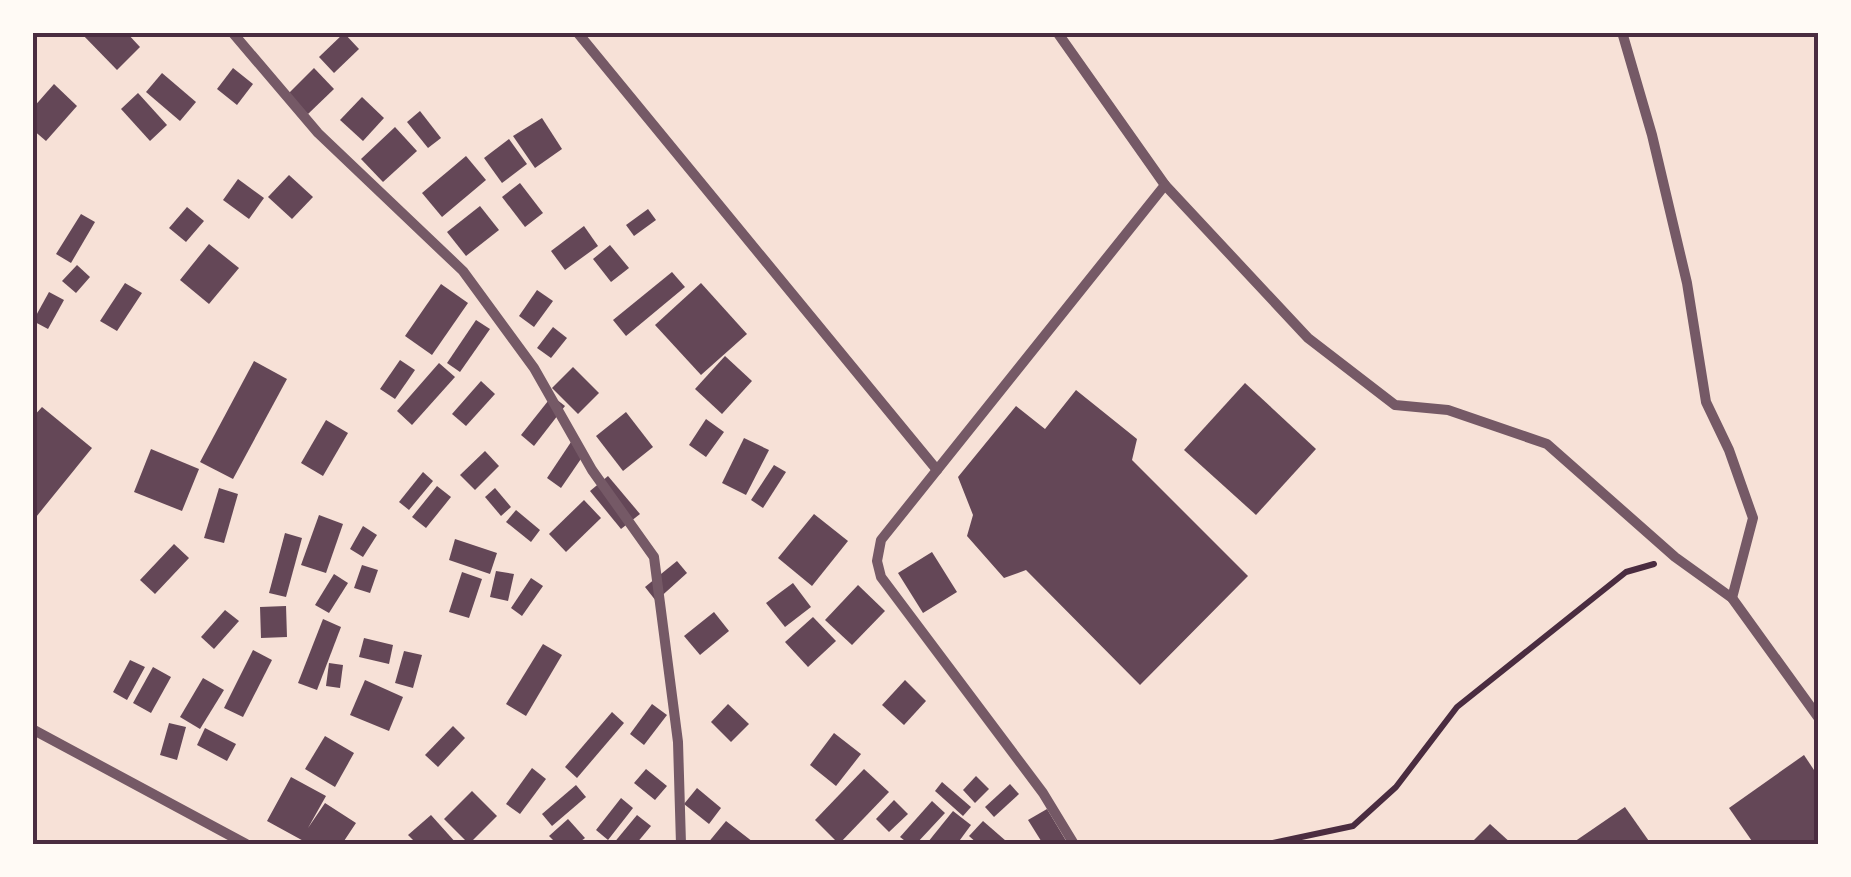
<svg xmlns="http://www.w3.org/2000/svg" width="1851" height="877" viewBox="0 0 1851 877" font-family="Rubik,sans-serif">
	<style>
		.building { fill: #644757 }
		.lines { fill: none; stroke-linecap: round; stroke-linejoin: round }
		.path { stroke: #4a2c40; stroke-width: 6 }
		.minor { stroke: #755966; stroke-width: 10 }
		.neatline { fill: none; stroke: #4a2c40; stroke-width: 4 }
	</style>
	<rect width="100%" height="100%" fill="#f7e1d7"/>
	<!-- building -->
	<g class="building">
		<path d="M 80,32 L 126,32 L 140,47 L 117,70 Z"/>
		<path d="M 344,33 L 359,49 L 334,73 L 319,57 Z"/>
		<path d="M 233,68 L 253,84 L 237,105 L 217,89 Z"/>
		<path d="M 314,68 L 334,89 L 308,114 L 288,94 Z"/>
		<path d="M 162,73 L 196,102 L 180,121 L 146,92 Z"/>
		<path d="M 54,84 L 77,106 L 46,141 L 32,129 L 32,109 Z"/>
		<path d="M 138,93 L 167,125 L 150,141 L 121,109 Z"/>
		<path d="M 362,97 L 384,118 L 363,141 L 340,120 Z"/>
		<path d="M 420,111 L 441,138 L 428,148 L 407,122 Z"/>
		<path d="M 542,118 L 562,149 L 535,168 L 513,136 Z"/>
		<path d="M 395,127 L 417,151 L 383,182 L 361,159 Z"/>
		<path d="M 509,139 L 527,164 L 502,183 L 484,158 Z"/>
		<path d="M 466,156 L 486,180 L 442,217 L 422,193 Z"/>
		<path d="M 289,175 L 313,197 L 292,219 L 268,197 Z"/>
		<path d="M 238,179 L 264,198 L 249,219 L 223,200 Z"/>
		<path d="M 520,183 L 543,213 L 525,227 L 502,197 Z"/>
		<path d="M 480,206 L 499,230 L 466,256 L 447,232 Z"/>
		<path d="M 187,207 L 204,221 L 186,242 L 169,228 Z"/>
		<path d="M 648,209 L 656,220 L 634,236 L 626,225 Z"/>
		<path d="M 81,214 L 95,222 L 71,263 L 56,254 Z"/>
		<path d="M 584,226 L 598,246 L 565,270 L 551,251 Z"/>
		<path d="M 209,244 L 239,268 L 209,304 L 180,280 Z"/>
		<path d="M 610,245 L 629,268 L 611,282 L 593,259 Z"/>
		<path d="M 77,265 L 90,277 L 76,293 L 62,281 Z"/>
		<path d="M 672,272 L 685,287 L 626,336 L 613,320 Z"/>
		<path d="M 125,283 L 142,293 L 117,331 L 100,321 Z"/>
		<path d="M 701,283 L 747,334 L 701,375 L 655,325 Z"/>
		<path d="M 441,284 L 468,303 L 432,355 L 405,336 Z"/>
		<path d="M 537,290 L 553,301 L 534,327 L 519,316 Z"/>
		<path d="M 49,292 L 64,300 L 48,329 L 33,321 Z"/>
		<path d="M 476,320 L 490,329 L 460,372 L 447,363 Z"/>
		<path d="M 553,327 L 567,338 L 551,358 L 537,348 Z"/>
		<path d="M 725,356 L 752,381 L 722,414 L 695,389 Z"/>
		<path d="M 400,360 L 415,370 L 395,399 L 380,389 Z"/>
		<path d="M 254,361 L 287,379 L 233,479 L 200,462 Z"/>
		<path d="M 439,363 L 455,377 L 412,425 L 397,411 Z"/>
		<path d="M 573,367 L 599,393 L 578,414 L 552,388 Z"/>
		<path d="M 481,381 L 495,394 L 466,426 L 452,414 Z"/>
		<path d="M 1245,383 L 1316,449 L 1256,515 L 1184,450 Z"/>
		<path d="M 1076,390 L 1137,439 L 1132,460 L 1248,576 L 1140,685 L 1026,570 L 1004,578 L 967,536 L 973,515 L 958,477 L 1016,406 L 1045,429 Z"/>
		<path d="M 552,396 L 565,406 L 534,446 L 521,435 Z"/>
		<path d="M 42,407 L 92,448 L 32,522 L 32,418 Z"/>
		<path d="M 626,412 L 653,447 L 623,471 L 596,436 Z"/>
		<path d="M 706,419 L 724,432 L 706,457 L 689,445 Z"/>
		<path d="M 326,420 L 348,433 L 323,476 L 301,463 Z"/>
		<path d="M 744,438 L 769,450 L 746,495 L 722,483 Z"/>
		<path d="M 571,442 L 585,453 L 561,488 L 547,478 Z"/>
		<path d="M 151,449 L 199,469 L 182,511 L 134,492 Z"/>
		<path d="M 485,451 L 499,466 L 475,490 L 460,475 Z"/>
		<path d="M 774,465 L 786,472 L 763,508 L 751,500 Z"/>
		<path d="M 423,472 L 433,481 L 409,510 L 399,502 Z"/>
		<path d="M 608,476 L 640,514 L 621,529 L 590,491 Z"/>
		<path d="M 437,486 L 451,497 L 426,528 L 412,517 Z"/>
		<path d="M 219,488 L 238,494 L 224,543 L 204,538 Z"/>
		<path d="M 495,488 L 511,507 L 501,516 L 485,497 Z"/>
		<path d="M 584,500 L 601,518 L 566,552 L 549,534 Z"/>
		<path d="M 516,510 L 540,530 L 531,542 L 506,522 Z"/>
		<path d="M 814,514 L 848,541 L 812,586 L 778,558 Z"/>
		<path d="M 319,515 L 343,524 L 326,573 L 301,565 Z"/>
		<path d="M 363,526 L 377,535 L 363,557 L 350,549 Z"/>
		<path d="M 285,533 L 302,538 L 286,597 L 269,593 Z"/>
		<path d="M 455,539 L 497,553 L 490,574 L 449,560 Z"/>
		<path d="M 174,544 L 189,558 L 155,594 L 140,580 Z"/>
		<path d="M 932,552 L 957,592 L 923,613 L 898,573 Z"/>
		<path d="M 677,561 L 687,573 L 656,601 L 645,587 Z"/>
		<path d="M 362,565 L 378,570 L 370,593 L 354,588 Z"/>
		<path d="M 496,571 L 514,574 L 508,601 L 490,597 Z"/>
		<path d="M 462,572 L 482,579 L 469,618 L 449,612 Z"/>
		<path d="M 334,574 L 348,583 L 329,613 L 315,605 Z"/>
		<path d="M 531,578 L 543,586 L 522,616 L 511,608 Z"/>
		<path d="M 793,583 L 811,607 L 785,627 L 766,603 Z"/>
		<path d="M 858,585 L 885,611 L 852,645 L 825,620 Z"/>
		<path d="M 286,606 L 287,637 L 261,638 L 260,607 Z"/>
		<path d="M 225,610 L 239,621 L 214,649 L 201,637 Z"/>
		<path d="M 714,612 L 729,631 L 700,655 L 684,636 Z"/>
		<path d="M 813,617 L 836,641 L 808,667 L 785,642 Z"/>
		<path d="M 323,619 L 341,627 L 317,690 L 298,683 Z"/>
		<path d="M 364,638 L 393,645 L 389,664 L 359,657 Z"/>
		<path d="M 543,644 L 562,655 L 526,716 L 506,704 Z"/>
		<path d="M 253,650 L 272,660 L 243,717 L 224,708 Z"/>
		<path d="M 404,651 L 422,655 L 413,688 L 395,683 Z"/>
		<path d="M 130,660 L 145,667 L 127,700 L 113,692 Z"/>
		<path d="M 329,663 L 343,665 L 340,688 L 326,686 Z"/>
		<path d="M 153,667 L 171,677 L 151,713 L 133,703 Z"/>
		<path d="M 203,678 L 224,690 L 200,729 L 180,717 Z"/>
		<path d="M 365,680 L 403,697 L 389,731 L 350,715 Z"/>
		<path d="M 905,680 L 926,701 L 904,725 L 882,705 Z"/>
		<path d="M 652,704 L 667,715 L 644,745 L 630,734 Z"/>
		<path d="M 728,704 L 749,724 L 731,742 L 711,722 Z"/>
		<path d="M 612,712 L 624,723 L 577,778 L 565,767 Z"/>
		<path d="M 169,723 L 186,727 L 177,760 L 160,755 Z"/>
		<path d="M 453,726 L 465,738 L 438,767 L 425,755 Z"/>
		<path d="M 205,728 L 236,744 L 227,761 L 197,745 Z"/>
		<path d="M 834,733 L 861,754 L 836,786 L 810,765 Z"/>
		<path d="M 325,736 L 354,753 L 335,787 L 305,769 Z"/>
		<path d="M 1804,755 L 1818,776 L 1818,844 L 1754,844 L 1729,808 Z"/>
		<path d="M 532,768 L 546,779 L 520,814 L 506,804 Z"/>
		<path d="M 646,769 L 667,786 L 655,800 L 634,783 Z"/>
		<path d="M 864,769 L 889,792 L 839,844 L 815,820 Z"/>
		<path d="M 976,776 L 989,789 L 975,803 L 963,790 Z"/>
		<path d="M 291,777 L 326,796 L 308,828 L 325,803 L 356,823 L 342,844 L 309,844 L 267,821 Z"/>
		<path d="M 942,782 L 971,807 L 963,816 L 935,791 Z"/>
		<path d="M 1010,784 L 1019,794 L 994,817 L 985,807 Z"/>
		<path d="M 576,785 L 586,797 L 552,826 L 542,814 Z"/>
		<path d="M 697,788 L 721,808 L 709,824 L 684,804 Z"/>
		<path d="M 472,791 L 497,816 L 469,844 L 444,819 Z"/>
		<path d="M 621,798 L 633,808 L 608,840 L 596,830 Z"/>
		<path d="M 894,800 L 908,814 L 889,832 L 876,819 Z"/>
		<path d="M 932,801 L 945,813 L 916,844 L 909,844 L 900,837 Z"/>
		<path d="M 1625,807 L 1651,844 L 1571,844 Z"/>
		<path d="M 1047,809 L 1068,844 L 1043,844 L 1028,820 Z"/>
		<path d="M 953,811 L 971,825 L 957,844 L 931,844 L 928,842 Z"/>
		<path d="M 431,815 L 457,844 L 417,844 L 408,835 Z"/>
		<path d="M 637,815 L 651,826 L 636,844 L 613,844 Z"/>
		<path d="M 568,819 L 585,838 L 577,844 L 557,844 L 549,836 Z"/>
		<path d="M 726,821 L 753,842 L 751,844 L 707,844 Z"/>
		<path d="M 983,821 L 1006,841 L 1003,844 L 978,844 L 969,836 Z"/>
		<path d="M 1490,824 L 1512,844 L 1470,844 Z"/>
	</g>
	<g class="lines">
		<!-- path -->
		<path class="path" d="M 1268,844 L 1353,826 L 1396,787 L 1457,707 L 1626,572 L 1654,564"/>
		<!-- minor -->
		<g class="minor">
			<path d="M 232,32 L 318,133 L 463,271 L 534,368 L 592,470 L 654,557 L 678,742 L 681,844"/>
			<path d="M 577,32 L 937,470"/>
			<path d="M 1057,32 L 1165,185"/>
			<path d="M 1622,32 L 1652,135 L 1687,283 L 1706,402 L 1729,450 L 1753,518 L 1732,598"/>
			<path d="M 32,729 L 246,844"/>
			<path d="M 1074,844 L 1043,793 L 881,577 L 877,561 L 881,540 L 1165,185 L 1308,338 L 1395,405 L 1448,410 L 1547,444 L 1675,557 L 1732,598 L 1818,717"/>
		</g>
	</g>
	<!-- border -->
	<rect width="1851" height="877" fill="none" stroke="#fffaf5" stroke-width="70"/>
	<rect x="35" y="35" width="1781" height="807" class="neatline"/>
</svg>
